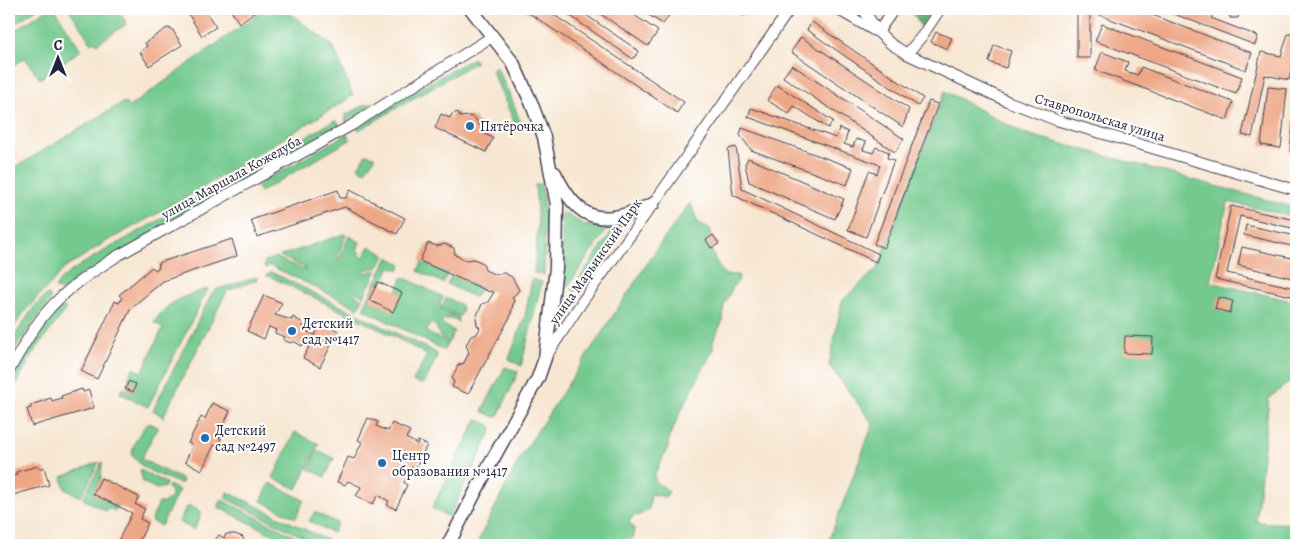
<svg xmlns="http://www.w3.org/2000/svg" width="1305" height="554" viewBox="0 0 1305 554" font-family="Alegreya,serif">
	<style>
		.green { fill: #73c98e; stroke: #4a7664 }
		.forest { fill: #5ead79; stroke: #40685a }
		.building { fill: #eea786 }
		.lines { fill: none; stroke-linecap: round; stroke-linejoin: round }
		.minor-casing { stroke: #423f52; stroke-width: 12 }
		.major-casing { stroke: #423f52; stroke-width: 15 }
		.minor { stroke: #fff; stroke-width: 10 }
		.major { stroke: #fff; stroke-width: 12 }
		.poi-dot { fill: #1f6fb2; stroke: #fff; stroke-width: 2 }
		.labels { text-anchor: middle; stroke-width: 4; stroke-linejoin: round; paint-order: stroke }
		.street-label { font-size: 14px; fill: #22223b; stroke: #fff }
		.poi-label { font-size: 14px; fill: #22223b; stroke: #fff; text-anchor: start }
	</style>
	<rect width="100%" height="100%" fill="#fff"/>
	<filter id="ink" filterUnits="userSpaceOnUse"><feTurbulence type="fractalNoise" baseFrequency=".02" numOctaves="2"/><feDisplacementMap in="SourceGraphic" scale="10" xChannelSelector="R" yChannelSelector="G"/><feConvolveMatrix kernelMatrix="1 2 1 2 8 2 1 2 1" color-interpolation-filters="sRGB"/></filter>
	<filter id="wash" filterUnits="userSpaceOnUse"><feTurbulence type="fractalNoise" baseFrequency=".0096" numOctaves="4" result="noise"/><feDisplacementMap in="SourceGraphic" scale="20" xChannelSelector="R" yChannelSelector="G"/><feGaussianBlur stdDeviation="1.12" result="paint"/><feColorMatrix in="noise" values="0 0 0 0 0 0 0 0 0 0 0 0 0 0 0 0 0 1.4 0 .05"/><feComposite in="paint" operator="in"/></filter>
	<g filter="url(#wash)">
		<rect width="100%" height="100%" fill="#f7e6d1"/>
		<!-- green -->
		<g class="green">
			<path d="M 9,9 L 37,9 L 9,27 Z"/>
			<path d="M 48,9 L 55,9 L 81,50 L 40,79 L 25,58 L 9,68 L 9,34 Z"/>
			<path d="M 69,9 L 117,9 L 125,21 L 125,25 L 97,44 L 94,41 L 91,43 Z"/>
			<path d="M 265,9 L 284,9 L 333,46 L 353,96 L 179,202 L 107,241 L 65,268 L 25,311 L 9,334 L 9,171 L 124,102 L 129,107 Z"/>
			<path d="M 473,58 L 476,62 L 359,130 L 355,125 Z"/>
			<path d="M 496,66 L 513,102 L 521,124 L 515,124 L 492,71 Z"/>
			<path d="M 945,91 L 1023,133 L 1296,208 L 1296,217 L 1228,202 L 1210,282 L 1296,302 L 1296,377 L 1269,398 L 1256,522 L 1296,524 L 1296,545 L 827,545 L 873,424 L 829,365 L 842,301 L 878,268 Z"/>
			<path d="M 379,103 L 346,121 L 344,116 L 364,105 Z"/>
			<path d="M 334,121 L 338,122 L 339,127 L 61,291 L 55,288 C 60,276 79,267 90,259 Z"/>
			<path d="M 347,134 L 350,140 L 260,192 L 256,186 Z"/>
			<path d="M 366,154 L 374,156 L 374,159 L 365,171 L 362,171 L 358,167 Z"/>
			<path d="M 542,184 L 545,223 L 544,275 L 534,273 L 538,225 L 535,185 Z"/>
			<path d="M 690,203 L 695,213 L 697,222 C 719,231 708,231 711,246 C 712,255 719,268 725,275 L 738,275 L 739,280 L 733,287 L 724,305 L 723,320 L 713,341 L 713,350 L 679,415 L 669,438 L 668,447 L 654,476 L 656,483 L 664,487 L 669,492 L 665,497 L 651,494 L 649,509 L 640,515 L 633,516 L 629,522 L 634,528 L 633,538 L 628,543 L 618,541 L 617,545 L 476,545 L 521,456 L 658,247 Z"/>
			<path d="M 562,212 L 585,225 L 607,229 L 568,286 L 562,283 Z"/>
			<path d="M 622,227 L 576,291 L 572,290 L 614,228 Z"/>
			<path d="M 344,234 L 346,235 L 337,258 L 339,259 L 349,236 L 360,242 L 357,251 L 361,253 L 360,256 L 364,257 L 369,246 L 385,255 L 379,267 L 364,270 L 364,273 L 377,270 L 364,296 L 355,292 L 354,295 L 363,299 L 358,308 L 269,265 L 267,268 L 264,267 L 265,261 L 276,257 L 303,270 L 306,269 L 280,256 Z"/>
			<path d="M 388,257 L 401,264 L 400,270 L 390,267 L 382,283 L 377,282 L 369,300 L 393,311 L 402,293 L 397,291 L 402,278 L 405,278 L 443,297 L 439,306 L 442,307 L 446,298 L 461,305 L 462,311 L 460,316 L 442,308 L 441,309 L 458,317 L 458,322 L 448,318 L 446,320 L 443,319 L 441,323 L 454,331 L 449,342 L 440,337 L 436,326 L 431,323 L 426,332 L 448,343 L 444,350 L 363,309 Z"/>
			<path d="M 422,262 L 448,273 L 443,283 L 418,271 Z"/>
			<path d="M 271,272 L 433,351 L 436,353 L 437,357 L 425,382 L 420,384 L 413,381 L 427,355 L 389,334 L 269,276 L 266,276 Z"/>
			<path d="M 452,275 L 482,289 L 474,297 L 447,284 Z"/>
			<path d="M 257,277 L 257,280 L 227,291 L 163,417 L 153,410 L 212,293 L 215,290 Z"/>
			<path d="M 532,279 L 542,282 L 521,366 L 509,359 L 525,316 Z"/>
			<path d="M 208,289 L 148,407 L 120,393 L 122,388 L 133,392 L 136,384 L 128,379 L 133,368 L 142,372 L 163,327 L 154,323 C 168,300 184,296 208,289 Z"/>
			<path d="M 47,294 L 50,296 L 50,300 L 19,343 L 9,361 L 9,344 L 34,307 Z"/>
			<path d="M 62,305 L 66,309 L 31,356 L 9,399 L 9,385 L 14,375 L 31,347 Z"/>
			<path d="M 505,367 L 517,371 L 518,373 L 498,416 L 495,417 L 482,411 Z"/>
			<path d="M 477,419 L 490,425 L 492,430 L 449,517 L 432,508 Z"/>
			<path d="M 149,423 L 158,427 L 141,459 L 183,480 L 182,483 L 178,483 C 161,475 142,471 132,455 C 132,446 141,428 149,423 Z"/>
			<path d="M 295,432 L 319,444 L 297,489 L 273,478 Z"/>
			<path d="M 317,451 L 334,458 L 325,477 L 309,469 Z"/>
			<path d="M 99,462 L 81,497 L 65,489 L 62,477 Z"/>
			<path d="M 102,462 L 101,478 L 93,494 L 117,506 L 115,511 L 109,508 L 106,511 L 83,499 Z"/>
			<path d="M 140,470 L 166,483 L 165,487 L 156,489 L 143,482 Z"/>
			<path d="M 270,483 L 304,500 L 296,518 L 261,501 Z"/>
			<path d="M 169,485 L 179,490 L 161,526 L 151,521 L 159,503 L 164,503 L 171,497 L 171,492 L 168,488 Z"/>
			<path d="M 228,492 L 337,545 L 319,545 L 225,498 Z"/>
			<path d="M 222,500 L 312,545 L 294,545 L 218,507 Z"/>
			<path d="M 190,506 L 200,511 L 200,518 L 194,530 L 179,522 L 186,508 Z"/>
			<path d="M 315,512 L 337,523 L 333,533 L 309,521 Z"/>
		</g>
		<!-- forest -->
		<path class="forest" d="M 910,9 L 932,9 L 921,27 Z"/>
		<g id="blocks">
			<!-- building -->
			<g class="building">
				<path d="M 192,9 L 204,9 L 216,27 L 202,36 L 187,12 Z"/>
				<path d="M 230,9 L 254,9 L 256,11 L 239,23 Z"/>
				<path d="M 523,9 L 545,9 L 684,102 L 677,113 Z"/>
				<path d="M 560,9 L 577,9 L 639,51 L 633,59 Z"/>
				<path d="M 593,9 L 625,9 L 658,31 L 648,46 Z"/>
				<path d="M 639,9 L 671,9 L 673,10 L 663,24 Z"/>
				<path d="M 733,9 L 749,9 L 744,16 Z"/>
				<rect x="1077" y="9" width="13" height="49"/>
				<path d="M 1099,9 L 1137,9 L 1252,53 L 1246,70 L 1097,14 Z"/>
				<path d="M 1161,9 L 1207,9 L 1214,11 L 1211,18 L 1258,36 L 1255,45 Z"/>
				<path d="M 1230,9 L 1239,9 L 1238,18 L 1230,18 Z"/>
				<path d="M 812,22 L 923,98 L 918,106 L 807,30 Z"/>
				<path d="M 1102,24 L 1242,77 L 1236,94 L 1095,41 Z"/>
				<path d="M 167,28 L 172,29 L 182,45 L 149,66 L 140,52 L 147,46 L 145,43 Z"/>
				<path d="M 936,32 L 952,38 L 947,49 L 931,42 Z"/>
				<path d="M 1288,34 L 1296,35 L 1296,44 L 1289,80 L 1265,75 L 1252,137 L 1242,135 L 1261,52 L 1281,56 Z"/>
				<path d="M 801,37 L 909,109 L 903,127 L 791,52 Z"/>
				<path d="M 994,45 L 1011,51 L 1006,68 L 989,62 Z"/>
				<path d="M 1102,52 L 1128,62 L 1125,71 L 1138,75 L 1141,67 L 1233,102 L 1227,120 L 1095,70 Z"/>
				<path d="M 792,65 L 904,139 L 895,152 L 783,77 Z"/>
				<path d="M 777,85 L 833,121 L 828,128 L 794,106 L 789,114 L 767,100 Z"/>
				<path d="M 1268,87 L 1287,89 L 1281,148 L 1261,145 Z"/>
				<path d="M 929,101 L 938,104 L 884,248 L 874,244 Z"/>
				<path d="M 1295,107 L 1296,107 L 1296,152 L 1290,152 Z"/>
				<path d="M 751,108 L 836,138 L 839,128 L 848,132 L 844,144 L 853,147 L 856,139 L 866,142 L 863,150 L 873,153 L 876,147 L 889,152 L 887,158 L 894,160 L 866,237 L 848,230 L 869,171 L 877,174 L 880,165 L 748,117 Z"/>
				<path d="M 458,112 L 460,117 L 469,116 L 475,118 L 479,125 L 483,124 L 485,134 L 493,138 L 486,152 L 435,128 L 441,114 L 450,118 L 452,114 Z"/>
				<path d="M 742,128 L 853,168 L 847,185 L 751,150 L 740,135 Z"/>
				<path d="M 736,147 L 742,189 L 879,254 L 876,262 L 733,195 L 728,149 Z"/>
				<path d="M 748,158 L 844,199 L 835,219 L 749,182 L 745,164 Z"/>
				<path d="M 338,190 L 340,198 L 346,198 L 350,190 L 405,218 L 397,234 L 345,207 L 257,237 L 251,220 Z"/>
				<path d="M 1231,206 L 1296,220 L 1296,229 L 1240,216 L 1227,273 L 1296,288 L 1296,297 L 1215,279 Z"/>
				<path d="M 1246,225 L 1296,236 L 1296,247 L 1244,235 Z"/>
				<path d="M 713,235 L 719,244 L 711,248 L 706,240 Z"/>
				<path d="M 232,239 L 237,256 L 163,281 L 131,308 L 97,379 L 81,371 L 115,301 L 119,303 L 122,298 L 119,295 L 152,267 L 155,270 L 159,268 L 158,263 Z"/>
				<path d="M 428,243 L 437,246 L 445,244 L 454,248 L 455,255 L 466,260 L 474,259 L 483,263 L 485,270 L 494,274 L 504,273 L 512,277 L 519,290 L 512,298 L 514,300 L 510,317 L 505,326 L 468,394 L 452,387 L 454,382 L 452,379 L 458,365 L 464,363 L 469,352 L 466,345 L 471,336 L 477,334 L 480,328 L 477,325 L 476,318 L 482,304 L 488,302 L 494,292 L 491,291 L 490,292 L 422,262 L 420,260 Z"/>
				<path d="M 1242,247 L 1296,259 L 1296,279 L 1238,265 Z"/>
				<path d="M 378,282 L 402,293 L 393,312 L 369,300 Z"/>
				<path d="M 264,295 L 282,303 L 275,315 L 292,320 L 293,317 L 303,323 L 301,325 L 310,329 L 308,332 L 315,335 L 321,322 L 338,331 L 320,367 L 303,358 L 309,347 L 303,344 L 302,346 L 293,341 L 291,343 L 283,340 L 285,337 L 275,333 L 276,330 L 269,327 L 264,339 L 247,331 Z"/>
				<path d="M 1218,297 L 1233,301 L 1230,313 L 1215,309 Z"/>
				<path d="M 1125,336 L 1153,337 L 1152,354 L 1124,353 Z"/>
				<path d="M 129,381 L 136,384 L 133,392 L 125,389 Z"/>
				<path d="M 82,389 L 83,392 L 89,390 L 94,408 L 32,426 L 27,409 L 31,408 L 31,405 L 51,398 L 52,401 L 62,398 L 61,396 Z"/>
				<path d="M 212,403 L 230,411 L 218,437 L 221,438 L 218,446 L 214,445 L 202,470 L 185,462 L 193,445 L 188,443 L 201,417 L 205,419 Z"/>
				<path d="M 368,418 L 378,422 L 376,426 L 388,431 L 392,423 L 410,431 L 406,438 L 417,444 L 418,441 L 427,445 L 415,469 L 411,467 L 404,483 L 407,485 L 396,509 L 387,505 L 389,501 L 378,495 L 373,504 L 356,496 L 361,487 L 348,481 L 345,485 L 337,482 L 348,457 L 354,459 L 362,442 L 358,440 Z"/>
				<path d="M 38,466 L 39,469 L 44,467 L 49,485 L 9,496 L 9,477 L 17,475 L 16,472 Z"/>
				<path d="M 101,478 L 139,497 L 135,504 L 145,509 L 140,519 L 148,523 L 137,545 L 116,545 L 132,513 L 93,494 Z"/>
				<path d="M 226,534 L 235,534 L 243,537 L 244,545 L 215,545 L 217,542 L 215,540 L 219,535 L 224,538 Z"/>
			</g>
		</g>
	</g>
	<g filter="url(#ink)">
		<use href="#blocks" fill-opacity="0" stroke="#423f52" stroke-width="1"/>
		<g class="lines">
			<defs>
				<g id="minor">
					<path d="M 837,9 L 875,31"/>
					<path d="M 863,9 L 878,32 L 891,44 L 907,54 L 1007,101 L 1056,120 L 1296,190"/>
					<path d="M 878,32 L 894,9"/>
					<path d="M 907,54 L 922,36 L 940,9"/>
					<path d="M 545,358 L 582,302 L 653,204 L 790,9"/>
					<path d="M 9,371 C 20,352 30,332 44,315 C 64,290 92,272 119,255 L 352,125 L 493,36"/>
				</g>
				<g id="major">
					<path d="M 555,173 C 580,225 603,226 653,204"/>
					<path d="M 448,545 L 489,466 L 538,378 L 545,358 L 556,268 L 557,205 L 544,137 L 531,102 L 513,63 L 471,9"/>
				</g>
			</defs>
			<!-- minor casing -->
			<use href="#minor" class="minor-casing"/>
			<!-- major casing -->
			<use href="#major" class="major-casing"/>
			<!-- minor -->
			<use href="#minor" class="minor"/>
			<!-- major -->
			<use href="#major" class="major"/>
		</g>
	</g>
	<!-- markers -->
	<g class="poi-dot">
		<circle cx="470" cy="126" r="5"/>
		<circle cx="292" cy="331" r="5"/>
		<circle cx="205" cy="438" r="5"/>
		<circle cx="382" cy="463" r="5"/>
	</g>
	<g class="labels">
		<!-- street labels -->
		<g class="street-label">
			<text transform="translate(1100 117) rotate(17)" y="5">Ставропольская улица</text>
			<text transform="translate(231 177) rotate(-29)" y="5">улица Маршала Кожедуба</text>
			<text transform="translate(595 261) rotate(-55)" y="5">улица Марьинский Парк</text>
		</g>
		<!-- poi labels -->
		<g class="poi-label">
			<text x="480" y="131">Пятёрочка</text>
			<text x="302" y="328">Детский<tspan x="302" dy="16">сад №1417</tspan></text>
			<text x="215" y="435">Детский<tspan x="215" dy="16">сад №2497</tspan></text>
			<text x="392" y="460">Центр<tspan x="392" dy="16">образования №1417</tspan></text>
		</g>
	</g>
	<!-- margin -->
	<rect width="1305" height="554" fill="none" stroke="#fff" stroke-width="30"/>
	<!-- north arrow -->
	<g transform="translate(58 58)" stroke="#ffffff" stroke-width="4" paint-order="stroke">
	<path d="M0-4L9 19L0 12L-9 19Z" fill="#22223b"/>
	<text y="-8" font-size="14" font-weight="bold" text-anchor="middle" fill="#22223b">С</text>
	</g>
</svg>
